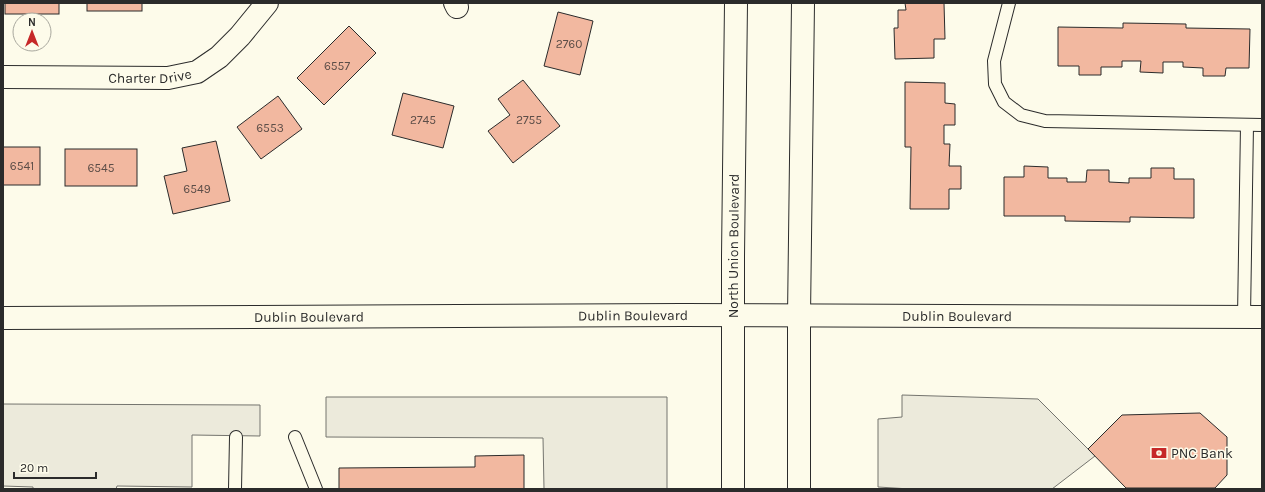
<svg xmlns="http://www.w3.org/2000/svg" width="1265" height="492" viewBox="0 0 1265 492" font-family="Karla,sans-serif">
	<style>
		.parking { fill: #eceadb; stroke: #74746e }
		.building { fill: #f2b8a0; stroke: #2b2b2b }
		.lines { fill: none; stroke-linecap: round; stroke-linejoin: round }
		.lane-casing { stroke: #2b2b2b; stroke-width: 14 }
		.street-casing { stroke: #2b2b2b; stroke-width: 24 }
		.secondary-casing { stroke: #2b2b2b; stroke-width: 24 }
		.primary-casing { stroke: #2b2b2b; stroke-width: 24 }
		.lane { stroke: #fdfbea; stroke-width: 12 }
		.street { stroke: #fdfbea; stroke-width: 22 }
		.secondary { stroke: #fdfbea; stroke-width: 22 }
		.primary { stroke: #fdfbea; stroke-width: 22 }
		.labels { text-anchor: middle; stroke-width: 3; stroke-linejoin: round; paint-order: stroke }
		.number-label { font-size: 12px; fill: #5d4e48 }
		.street-label { font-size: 14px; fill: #2b2b2b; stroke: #fdfbea }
		.poi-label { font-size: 14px; fill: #2b2b2b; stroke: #fdfbea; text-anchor: start }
	</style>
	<rect width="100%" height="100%" fill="#fdfbea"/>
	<!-- parking -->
	<g class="parking">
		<path d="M 902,395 L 1038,399 L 1095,456 L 1052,489 L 910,489 L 878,487 L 878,419 L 902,417 Z"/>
		<path d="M 326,397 L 667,397 L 667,489 L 544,489 L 543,438 L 326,437 Z"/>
		<path d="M 3,404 L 260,405 L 260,436 L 192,435 L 192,487 L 117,486 L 116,489 L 33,489 L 33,487 L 3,486 Z"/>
	</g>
	<!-- building -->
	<g class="building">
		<rect x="5" y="3" width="54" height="11"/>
		<rect x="87" y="3" width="55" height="8"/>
		<path d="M 905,3 L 944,3 L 945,39 L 934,39 L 934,58 L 895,59 L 894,28 L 898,28 L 898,10 L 906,10 Z"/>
		<path d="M 558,12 L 593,21 L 580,75 L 544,66 Z"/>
		<path d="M 1123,23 L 1186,24 L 1186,28 L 1250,29 L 1249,68 L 1226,68 L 1225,76 L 1203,76 L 1203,68 L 1183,67 L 1183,62 L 1163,62 L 1163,73 L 1140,72 L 1141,61 L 1122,61 L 1122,67 L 1101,67 L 1101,75 L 1079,75 L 1079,66 L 1058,66 L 1058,27 L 1123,28 Z"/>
		<path d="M 349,26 L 376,53 L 324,105 L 297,78 Z"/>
		<path d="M 523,80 L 560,126 L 513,163 L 488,131 L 510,115 L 498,99 Z"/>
		<path d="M 905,82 L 945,83 L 945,103 L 955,104 L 955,125 L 944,125 L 944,144 L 950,144 L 949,166 L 961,166 L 961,189 L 949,189 L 949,209 L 910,209 L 911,147 L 905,147 Z"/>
		<path d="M 403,93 L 454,106 L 443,148 L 392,135 Z"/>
		<path d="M 278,96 L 302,129 L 261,159 L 237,127 Z"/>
		<path d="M 216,141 L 230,201 L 173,214 L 164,176 L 187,171 L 182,148 Z"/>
		<rect x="3" y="147" width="37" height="38"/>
		<rect x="65" y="149" width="72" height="37"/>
		<path d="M 1024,166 L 1048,167 L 1048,178 L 1067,178 L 1067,182 L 1086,182 L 1087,170 L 1109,170 L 1109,182 L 1129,183 L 1129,178 L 1151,178 L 1151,168 L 1174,168 L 1174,179 L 1194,179 L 1194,218 L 1130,217 L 1130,222 L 1065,221 L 1065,216 L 1004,216 L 1004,177 L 1024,177 Z"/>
		<path d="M 1200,413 L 1227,437 L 1227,475 L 1215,488 L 1126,488 L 1088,449 L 1122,415 Z"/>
		<path d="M 524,455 L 524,489 L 339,489 L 339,468 L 475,467 L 475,456 Z"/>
	</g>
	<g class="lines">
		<defs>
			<g id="lane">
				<path d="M 1009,3 L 994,61 L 995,84 L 1004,102 L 1021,115 L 1045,121 L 1262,125"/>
				<path d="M 1244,317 L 1247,125"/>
				<path d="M 295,437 L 316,489"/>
				<path d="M 235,489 L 236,437"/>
			</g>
			<g id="street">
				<path d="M 455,3 L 457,7"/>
				<path id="s1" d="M 3,77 L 168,78 L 197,72 L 219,57 L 240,36 L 267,3"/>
			</g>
			<g id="secondary">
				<path id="s2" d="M 3,318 L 683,315 L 1262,317"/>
			</g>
			<g id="primary">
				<path id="s3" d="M 733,489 L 733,256 L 736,3"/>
				<path d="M 799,489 L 799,316 L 803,3"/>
			</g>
		</defs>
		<!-- lane casing -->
		<use href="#lane" class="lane-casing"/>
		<!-- street casing -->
		<use href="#street" class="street-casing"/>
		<!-- secondary casing -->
		<use href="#secondary" class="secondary-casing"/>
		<!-- primary casing -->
		<use href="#primary" class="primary-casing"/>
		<!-- lane -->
		<use href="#lane" class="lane"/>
		<!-- street -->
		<use href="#street" class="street"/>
		<!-- secondary -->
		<use href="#secondary" class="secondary"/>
		<!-- primary -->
		<use href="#primary" class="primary"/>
	</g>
	<!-- icons -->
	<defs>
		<symbol id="bank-bare" viewBox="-9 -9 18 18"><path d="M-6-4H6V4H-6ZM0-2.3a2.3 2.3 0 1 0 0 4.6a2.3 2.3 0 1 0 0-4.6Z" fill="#c62828" stroke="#fdfbea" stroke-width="2.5" paint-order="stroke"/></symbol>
	</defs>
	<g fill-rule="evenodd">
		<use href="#bank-bare" x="1148" y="442" width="22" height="22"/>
	</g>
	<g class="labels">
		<!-- number labels -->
		<g class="number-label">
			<text x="569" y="48">2760</text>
			<text x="337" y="70">6557</text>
			<text x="423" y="124">2745</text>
			<text x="529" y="124">2755</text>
			<text x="270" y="132">6553</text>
			<text x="22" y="170">6541</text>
			<text x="101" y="172">6545</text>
			<text x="197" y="193">6549</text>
		</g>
		<!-- street labels -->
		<g class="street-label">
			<text dy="5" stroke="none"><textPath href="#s1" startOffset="147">Charter Drive</textPath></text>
			<text dy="5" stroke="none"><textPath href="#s3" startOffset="243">North Union Boulevard</textPath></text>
			<text dy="5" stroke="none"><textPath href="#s2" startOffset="630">Dublin Boulevard</textPath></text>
			<text dy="5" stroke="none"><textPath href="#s2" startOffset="954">Dublin Boulevard</textPath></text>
			<text dy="5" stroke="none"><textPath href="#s2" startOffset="306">Dublin Boulevard</textPath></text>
		</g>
		<!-- poi labels -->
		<g class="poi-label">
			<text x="1171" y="458">PNC Bank</text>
		</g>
	</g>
	<!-- border -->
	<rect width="1265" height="492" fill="none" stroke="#2b2b2b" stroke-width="8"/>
	<!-- north arrow -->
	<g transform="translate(32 32)"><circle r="19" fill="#fdfbea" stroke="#a9a89e"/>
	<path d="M0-3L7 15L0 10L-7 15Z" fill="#c62828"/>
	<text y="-6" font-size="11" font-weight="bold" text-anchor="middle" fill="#2b2b2b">N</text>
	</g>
	<!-- scale -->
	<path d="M14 472v6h82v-6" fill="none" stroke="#2b2b2b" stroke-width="2"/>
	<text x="20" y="472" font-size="12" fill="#2b2b2b" stroke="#fdfbea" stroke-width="3" paint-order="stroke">20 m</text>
</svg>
